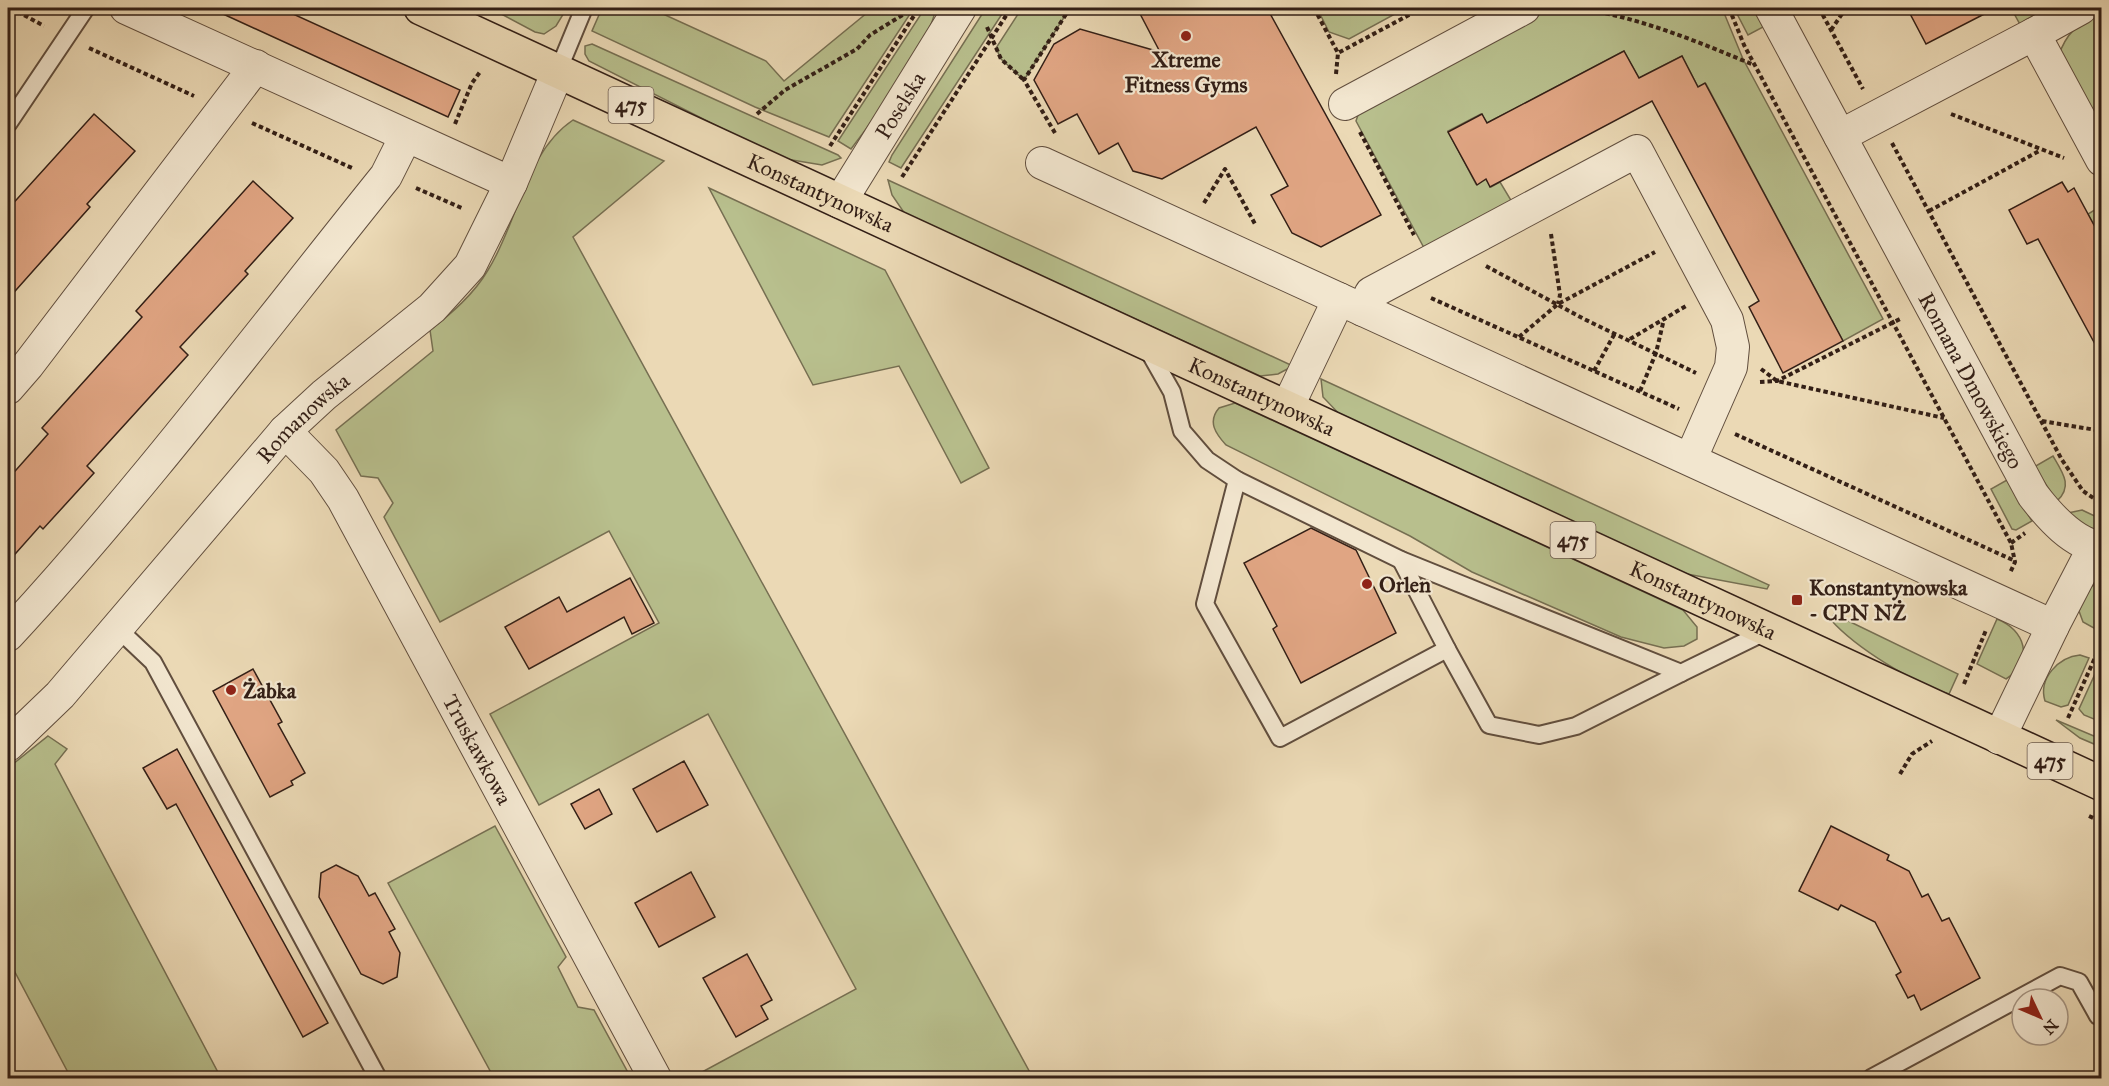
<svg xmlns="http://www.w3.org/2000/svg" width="2109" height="1086" viewBox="0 0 2109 1086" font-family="'IM FELL Great Primer',serif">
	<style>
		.green { fill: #b8bf8d; stroke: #766f52; stroke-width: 1.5 }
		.building { fill: #e0a583; stroke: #331f16; stroke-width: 1.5 }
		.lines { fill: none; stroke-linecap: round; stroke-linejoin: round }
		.service-casing { stroke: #614e3e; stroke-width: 20 }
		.minor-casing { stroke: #614e3e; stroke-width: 34 }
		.primary-casing { stroke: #331f16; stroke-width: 36 }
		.path { stroke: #331f16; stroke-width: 4; stroke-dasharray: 4.5 3; stroke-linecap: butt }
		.service { stroke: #f2e6cf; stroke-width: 16 }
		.minor { stroke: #f2e6cf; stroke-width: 32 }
		.primary { stroke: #ebd9b5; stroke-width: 33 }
		.poi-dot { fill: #8f2418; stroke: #f2e6cf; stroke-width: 2 }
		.labels { text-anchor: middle; stroke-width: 4.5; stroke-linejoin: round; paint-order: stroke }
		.shield { fill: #f2e6cf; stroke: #6c5b4e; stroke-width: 1.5 }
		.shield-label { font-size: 21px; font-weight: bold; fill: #331f16 }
		.poi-label { font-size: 22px; font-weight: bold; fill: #331f16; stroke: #f2e6cf; text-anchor: start }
		.street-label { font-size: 22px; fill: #331f16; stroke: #f2e6cf }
	</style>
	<rect width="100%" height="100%" fill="#ebd9b5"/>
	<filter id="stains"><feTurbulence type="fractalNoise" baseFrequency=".00333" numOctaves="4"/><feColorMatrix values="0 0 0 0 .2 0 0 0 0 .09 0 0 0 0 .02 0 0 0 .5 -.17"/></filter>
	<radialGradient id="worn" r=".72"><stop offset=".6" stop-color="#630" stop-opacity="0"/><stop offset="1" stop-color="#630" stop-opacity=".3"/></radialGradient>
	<!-- green -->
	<g class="green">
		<path d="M 490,8 L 567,8 L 556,26 L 544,34 L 535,32 Z"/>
		<path d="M 602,8 L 650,8 L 766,61 L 784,81 L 873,8 L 914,8 L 829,137 L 755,107 L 592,31 Z"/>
		<path d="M 925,8 L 935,10 C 933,37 871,123 851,149 L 838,141 Z"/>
		<path d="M 986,8 L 1006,8 L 901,168 L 889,162 L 892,155 Z"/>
		<path d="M 1022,8 L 1070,8 L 1024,80 L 1001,59 L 996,48 Z"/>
		<path d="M 1317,8 L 1391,8 L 1395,14 L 1349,39 L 1329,32 Z"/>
		<path d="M 1550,8 L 1722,8 L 1743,59 L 1883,319 L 1843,341 L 1706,84 L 1698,87 L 1682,56 L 1639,78 L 1624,51 L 1487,123 L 1481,114 L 1448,131 L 1476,184 L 1486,179 L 1491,187 L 1500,182 L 1515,207 L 1433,253 L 1423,246 L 1356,121 L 1360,109 Z"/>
		<path d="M 1734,8 L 1755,8 L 1765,26 L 1748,35 Z"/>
		<path d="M 2011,8 L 2062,8 L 2022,28 Z"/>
		<path d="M 2101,16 L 2101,113 L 2090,111 L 2058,57 C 2066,34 2077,22 2101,16 Z"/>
		<path d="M 592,44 L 838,155 L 841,158 L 822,165 L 780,158 L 589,61 L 585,54 L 585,46 Z"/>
		<path d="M 573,120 L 664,161 L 573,237 L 1033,1078 L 691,1078 L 856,989 L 708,714 L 539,805 L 490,714 L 659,623 L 609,531 L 440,622 L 384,517 L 393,503 L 378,478 L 361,476 L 336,430 L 433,351 L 430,330 C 452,313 474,294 488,270 C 518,223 525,152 573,120 Z"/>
		<path d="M 888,180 L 1293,366 L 1278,374 L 1260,376 L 905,214 L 892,195 Z"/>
		<path d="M 709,188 L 885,270 L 989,468 L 961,483 L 899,366 L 813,385 Z"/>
		<path d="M 2101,206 L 2101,240 L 2088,214 Z"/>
		<path d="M 1321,379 L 1769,585 L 1767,589 L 1687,574 L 1344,419 L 1323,397 Z"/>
		<path d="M 1235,403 L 1683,610 L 1697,627 L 1697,639 L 1684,646 L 1664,648 L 1621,637 L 1472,572 L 1410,536 L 1226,445 C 1216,434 1207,422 1219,408 Z"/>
		<path d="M 2053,456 C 2063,473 2073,486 2057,501 L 2034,467 Z"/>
		<path d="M 2007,480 L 2032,521 L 2016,530 L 2012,529 L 1991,489 Z"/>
		<path d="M 2082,510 L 2101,519 L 2101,532 L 2076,522 L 2068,513 Z"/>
		<path d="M 2101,578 L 2102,630 L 2101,632 L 2083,622 L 2079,611 L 2088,590 Z"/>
		<path d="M 1834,614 L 1958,674 L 1949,694 C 1913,683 1856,648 1831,620 Z"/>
		<path d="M 1997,619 C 2025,630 2035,660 2006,679 L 1977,664 Z"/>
		<path d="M 2080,655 L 2089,658 L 2068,705 L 2061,707 L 2045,701 C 2038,678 2059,657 2080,655 Z"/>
		<path d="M 2100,663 L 2102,664 L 2101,722 L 2084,715 L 2079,709 Z"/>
		<path d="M 2056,720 L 2101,739 L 2101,747 L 2080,738 Z"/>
		<path d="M 48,736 L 67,749 L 55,764 L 221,1078 L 71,1078 L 8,959 L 8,768 Z"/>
		<path d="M 495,826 L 566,957 L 558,967 L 578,1007 L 594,1010 L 631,1078 L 494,1078 L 388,883 Z"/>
	</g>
	<!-- building -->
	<g class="building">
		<path d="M 210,8 L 280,8 L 460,90 L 448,117 Z"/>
		<path d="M 1137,8 L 1267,8 L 1381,215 L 1321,247 L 1292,233 L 1271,195 L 1288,186 L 1256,127 L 1162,179 L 1133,171 L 1118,143 L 1099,154 L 1077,114 L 1058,124 L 1034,80 L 1054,44 L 1080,29 L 1160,52 Z"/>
		<path d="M 1907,8 L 1996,8 L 1926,44 Z"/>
		<path d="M 1624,51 L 1639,78 L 1682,56 L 1698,87 L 1705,83 L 1843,341 L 1783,373 L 1749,307 L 1759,301 L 1652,101 L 1490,187 L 1486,179 L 1477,185 L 1448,132 L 1482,114 L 1487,123 Z"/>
		<path d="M 94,114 L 135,151 L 87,204 L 90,207 L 8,299 L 8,209 Z"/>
		<path d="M 253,181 L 293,218 L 245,271 L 248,274 L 180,347 L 188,355 L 87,466 L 94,473 L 43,529 L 40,526 L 8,562 L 8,479 L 48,434 L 42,428 L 142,317 L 136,311 Z"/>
		<path d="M 2062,182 L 2068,192 L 2074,188 L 2102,240 L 2102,357 L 2038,239 L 2027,244 L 2009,210 Z"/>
		<path d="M 1311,528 L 1356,550 L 1396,633 L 1301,683 L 1273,629 L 1277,626 L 1244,563 Z"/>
		<path d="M 630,578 L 654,623 L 632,634 L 624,617 L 529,669 L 505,627 L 559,597 L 567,612 Z"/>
		<path d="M 253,669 L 282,722 L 278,724 L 305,773 L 291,781 L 293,785 L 270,797 L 213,691 Z"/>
		<path d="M 177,749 L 328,1023 L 303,1037 L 176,804 L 167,809 L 143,768 Z"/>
		<path d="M 684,761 L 708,805 L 657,832 L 633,789 Z"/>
		<path d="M 599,789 L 612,814 L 585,829 L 571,804 Z"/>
		<path d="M 1831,826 L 1889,855 L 1887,860 L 1909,871 L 1922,897 L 1928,894 L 1942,921 L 1949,918 L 1980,978 L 1921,1010 L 1914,995 L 1908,998 L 1896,975 L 1901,972 L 1875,922 L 1841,905 L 1838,910 L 1799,891 Z"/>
		<path d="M 336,865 L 358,876 L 369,896 L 375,893 L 395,929 L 389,932 L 400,953 L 397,977 L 383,984 L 361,974 L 319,897 L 321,873 Z"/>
		<path d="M 691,872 L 715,917 L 659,947 L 635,903 Z"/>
		<path d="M 747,954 L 772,1000 L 761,1006 L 768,1019 L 736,1037 L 703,978 Z"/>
	</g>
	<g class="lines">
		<defs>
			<g id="service">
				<path d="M 558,71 L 584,8"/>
				<path d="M 8,124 L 86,8"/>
				<path d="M 1147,348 L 1172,392 L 1182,431 L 1207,460 L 1237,480 L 1401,560 L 1681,673 L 1769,630"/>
				<path d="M 1237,480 L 1205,604 L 1280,738 L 1447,649 L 1489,725 L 1539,735 L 1576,726 L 1681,673"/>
				<path d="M 1401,560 L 1447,649"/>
				<path d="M 116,627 L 153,662 L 378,1078"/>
				<path d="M 1871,1078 L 2060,976 L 2079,982 L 2098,1016"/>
			</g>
			<g id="minor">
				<path d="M 126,8 L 511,183"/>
				<path id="s1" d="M 1771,8 L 2033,495 C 2049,516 2073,544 2102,548"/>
				<path d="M 2034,34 L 2081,8"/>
				<path d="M 1345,104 L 1524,8"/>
				<path d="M 1840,136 L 2034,34 L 2102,160"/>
				<path d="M 1042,163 L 2053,626"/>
				<path id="s2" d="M 840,202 L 960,8"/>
				<path d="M 1363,310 L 1371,293 L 1637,151 L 1727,320 L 1733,347 L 1731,367 L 1691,458"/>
				<path d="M 8,388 L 28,365 L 256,66"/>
				<path d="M 1287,408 L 1339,299"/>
				<path id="s3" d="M 285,431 L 324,471 L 343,499 L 655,1078"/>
				<path d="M 8,635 C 142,490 262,330 386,176 L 406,136"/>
				<path d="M 1999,738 L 2053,626 L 2094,547"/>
				<path id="s4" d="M 8,745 L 60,695 L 285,431 L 324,395 L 432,308 L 470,266 L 511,183 L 558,71"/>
			</g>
			<g id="primary">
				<path id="s5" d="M 421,8 L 2102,784"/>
			</g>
		</defs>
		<!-- service casing -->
		<use href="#service" class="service-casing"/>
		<!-- minor casing -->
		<use href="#minor" class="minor-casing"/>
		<!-- primary casing -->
		<use href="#primary" class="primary-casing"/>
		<!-- path -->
		<g class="path">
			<path d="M 11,8 L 44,26"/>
			<path d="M 1314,8 L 1338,53"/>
			<path d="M 1576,8 C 1639,17 1696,41 1754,65"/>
			<path d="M 1729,8 L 1744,45 L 2011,543 L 2015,562 L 2010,573"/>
			<path d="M 1819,8 L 1863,89"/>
			<path d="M 987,27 L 1001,59 L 1024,80"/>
			<path d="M 1831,30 L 1846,8"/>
			<path d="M 89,48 L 194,96"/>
			<path d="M 1336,74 L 1338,53 L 1422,8"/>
			<path d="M 757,114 L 785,90 L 857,49 L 870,35 L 914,8"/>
			<path d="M 1951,114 L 2064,158"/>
			<path d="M 252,123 L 352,168"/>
			<path d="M 455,124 L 472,83 L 480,72"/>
			<path d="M 1360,132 L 1414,235"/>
			<path d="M 1055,133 L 1024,80 L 1070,8"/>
			<path d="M 1892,143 L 2062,460 L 2083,491 L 2102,504"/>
			<path d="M 830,146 L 919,8"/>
			<path d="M 902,177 L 1011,8"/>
			<path d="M 416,188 L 464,209"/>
			<path d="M 1204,203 L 1225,169 L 1255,224"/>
			<path d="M 1929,211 L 2041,150"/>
			<path d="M 1551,234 L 1560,295 L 1558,304"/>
			<path d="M 1486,266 L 1584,319 L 1696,373"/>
			<path d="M 1431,298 L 1679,409"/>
			<path d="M 1519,337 L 1558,304 L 1655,252"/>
			<path d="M 1630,339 L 1686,306"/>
			<path d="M 1761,369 L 1777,381 L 1944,418"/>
			<path d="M 1594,371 L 1615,333"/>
			<path d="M 1760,382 L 1777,381 L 1902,318"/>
			<path d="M 1640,391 L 1656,353 L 1664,319"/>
			<path d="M 2042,421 L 2102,431"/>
			<path d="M 1735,434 L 2015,561"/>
			<path d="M 2011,543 L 2025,533"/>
			<path d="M 1964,684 L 1986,630"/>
			<path d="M 2068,718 L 2102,642"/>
			<path d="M 1900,774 L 1912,754 L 1932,741"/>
			<path d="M 2089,816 L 2102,822"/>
		</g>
		<!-- service -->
		<use href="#service" class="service"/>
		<!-- minor -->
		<use href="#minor" class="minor"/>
		<!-- primary -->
		<use href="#primary" class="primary"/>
	</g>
	<!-- markers -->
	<g class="poi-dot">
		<circle cx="1186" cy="36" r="6"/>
		<circle cx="1367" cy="584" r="6"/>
		<rect x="1791" y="594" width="12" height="12" rx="3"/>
		<circle cx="231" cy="690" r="6"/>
	</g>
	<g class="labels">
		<!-- shield labels -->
		<g class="shield">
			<rect x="608.5" y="87" width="45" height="36" rx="4.5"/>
			<rect x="1550.5" y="522" width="45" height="36" rx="4.5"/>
			<rect x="2027.5" y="743" width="45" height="36" rx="4.5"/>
		</g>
		<g class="shield-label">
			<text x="631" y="112">475</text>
			<text x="1573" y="547">475</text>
			<text x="2050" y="768">475</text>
		</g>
		<!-- poi labels -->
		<g class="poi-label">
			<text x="1186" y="67" text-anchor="middle">Xtreme<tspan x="1186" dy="25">Fitness Gyms</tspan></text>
			<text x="1379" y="592">Orlen</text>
			<text x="1809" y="595">Konstantynowska<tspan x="1809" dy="25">- CPN NŻ</tspan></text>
			<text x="243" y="698">Żabka</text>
		</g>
		<!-- street labels -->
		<g class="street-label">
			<text dy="8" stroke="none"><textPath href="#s2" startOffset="114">Poselska</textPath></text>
			<text dy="8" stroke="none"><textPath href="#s5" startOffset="440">Konstantynowska</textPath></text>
			<text dy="8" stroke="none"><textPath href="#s1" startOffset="423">Romana Dmowskiego</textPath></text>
			<text dy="8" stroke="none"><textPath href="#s5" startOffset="926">Konstantynowska</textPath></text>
			<text dy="8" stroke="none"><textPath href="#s4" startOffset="441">Romanowska</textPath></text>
			<text dy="8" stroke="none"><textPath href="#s5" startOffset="1412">Konstantynowska</textPath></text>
			<text dy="8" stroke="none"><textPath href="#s3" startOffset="374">Truskawkowa</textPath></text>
		</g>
	</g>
	<!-- margin -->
	<rect width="2109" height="1086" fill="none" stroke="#ebd9b5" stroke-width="30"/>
	<rect x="9" y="9" width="2091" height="1068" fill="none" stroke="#331f16" stroke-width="3"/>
	<rect x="15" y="15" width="2079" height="1056" fill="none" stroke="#331f16" stroke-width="1.5"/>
	<!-- north arrow -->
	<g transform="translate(2040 1017) rotate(134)"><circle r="28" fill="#f2e6cf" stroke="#a69685" stroke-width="1.5"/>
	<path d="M0-4.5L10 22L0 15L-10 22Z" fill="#8f2418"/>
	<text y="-9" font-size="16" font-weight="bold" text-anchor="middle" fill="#331f16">N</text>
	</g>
	<rect width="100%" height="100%" filter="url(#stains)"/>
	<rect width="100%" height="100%" fill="url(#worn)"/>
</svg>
